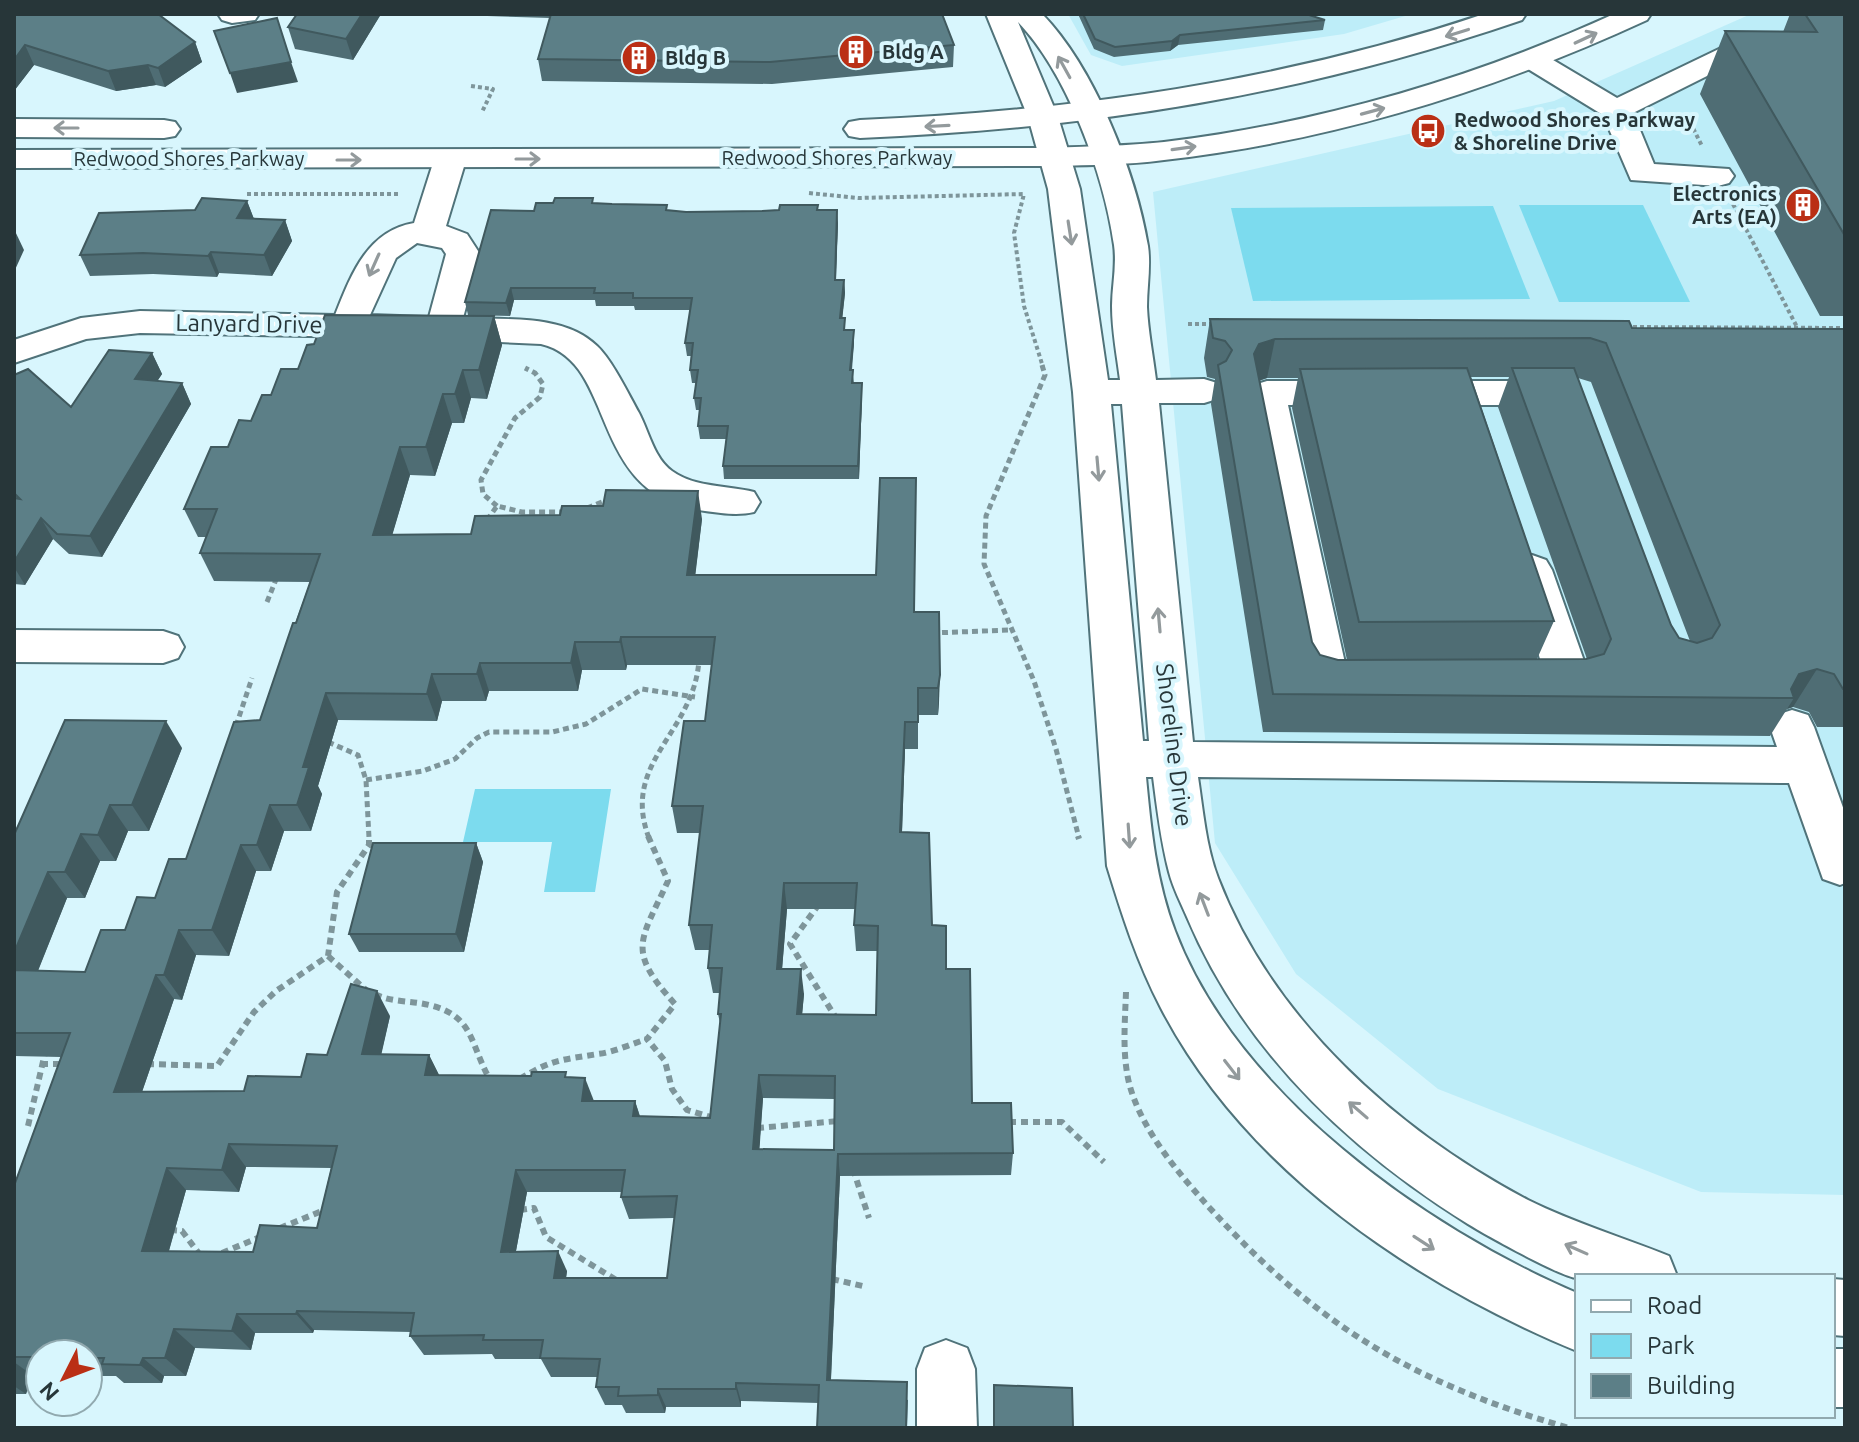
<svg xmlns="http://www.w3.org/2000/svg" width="1859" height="1442" viewBox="0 0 1859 1442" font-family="Ubuntu,sans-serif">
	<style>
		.built { fill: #bdedf8 }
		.green { fill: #7cdbee }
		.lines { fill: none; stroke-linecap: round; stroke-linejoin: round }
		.minor-casing { stroke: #50737a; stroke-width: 4 }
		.major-casing { stroke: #50737a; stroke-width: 4 }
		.path-far2 { stroke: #7e959a; stroke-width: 4; stroke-dasharray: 4 3; stroke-linecap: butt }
		.path-far1 { stroke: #7e959a; stroke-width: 5; stroke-dasharray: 6 4; stroke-linecap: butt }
		.path { stroke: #7e959a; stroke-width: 6; stroke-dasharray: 7 5; stroke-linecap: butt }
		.minor { fill: #fff; fill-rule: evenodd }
		.major { fill: #fff; fill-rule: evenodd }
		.wall { fill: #4f6d74; fill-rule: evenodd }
		.shaded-wall { fill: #40595e }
		.building { fill: #5c7f87; stroke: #40595e; stroke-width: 2; fill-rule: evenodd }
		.oneway { stroke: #939a9c }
		.labels { text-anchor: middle; stroke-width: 8; stroke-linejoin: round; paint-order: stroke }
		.far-poi-label { font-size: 20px; font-weight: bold; fill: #273639; stroke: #d8f6fd; text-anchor: start }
		.far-street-label { font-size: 20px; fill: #273639; stroke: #d8f6fd }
		.street-label { font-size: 24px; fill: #273639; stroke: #d8f6fd }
	</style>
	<rect width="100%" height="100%" fill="#d8f6fd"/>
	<!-- built -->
	<g class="built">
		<path d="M 1068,14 L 1412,14 L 1344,34 L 1122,66 L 1091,55 Z"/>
		<path d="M 1751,14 L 1845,14 L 1845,1195 L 1701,1192 L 1438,1089 L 1296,974 L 1215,843 L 1153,192 L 1554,101 Z"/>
	</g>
	<!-- green -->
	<g class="green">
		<path d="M 1519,205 L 1643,205 L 1690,302 L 1559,302 Z"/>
		<path d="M 1493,206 L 1530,299 L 1253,301 L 1231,208 Z"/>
		<path d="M 475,789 L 611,789 L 595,892 L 544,892 L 552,842 L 463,842 Z"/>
	</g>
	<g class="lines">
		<defs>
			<g id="minor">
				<path d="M 218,14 L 259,14 L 255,20 L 232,23 L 222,20 Z"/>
				<path d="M 986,14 L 1042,14 C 1094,67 1136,173 1148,246 C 1151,266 1147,286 1147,307 C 1148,331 1153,355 1156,380 L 1204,379 L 1217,383 L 1222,391 L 1217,399 L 1204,403 L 1159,403 L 1193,742 L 1777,747 L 1770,727 L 1776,715 L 1792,710 L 1808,715 L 1814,727 L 1845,813 L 1845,883 L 1840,885 L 1823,879 L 1789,783 L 1198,777 C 1203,810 1206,847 1218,878 C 1272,1019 1397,1131 1528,1200 C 1574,1223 1622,1237 1669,1256 L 1677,1276 C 1645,1276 1605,1279 1577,1278 C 1563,1278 1484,1234 1468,1224 C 1348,1149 1243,1050 1187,917 C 1181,903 1173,888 1169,872 C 1161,842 1157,808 1153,777 L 1146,777 C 1151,830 1156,881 1175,931 C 1236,1093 1424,1228 1577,1293 L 1577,1351 C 1413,1283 1245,1170 1161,1008 C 1137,962 1122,915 1107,866 L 1073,392 L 1048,189 L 1028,117 ZM 1018,22 C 1067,73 1104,174 1114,245 C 1117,266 1112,286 1112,306 C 1112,331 1117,356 1120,380 L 1108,380 L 1080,189 L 1058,117 ZM 1111,404 L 1122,404 L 1149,741 L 1143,741 Z"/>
				<path d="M 1748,35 L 1845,35 L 1845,53 L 1753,53 L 1633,113 L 1654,164 L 1729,169 L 1734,176 L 1729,183 L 1718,186 L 1631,180 L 1603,115 L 1523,66 L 1518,60 L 1523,54 L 1533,51 L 1543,54 L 1617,98 Z"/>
				<path d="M 450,150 L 461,153 L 466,160 L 446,226 L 467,234 L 480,254 L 463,318 C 507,320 564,314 597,346 C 612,360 629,395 639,413 C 649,432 654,458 672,471 C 696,488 726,485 754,492 L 760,502 L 754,512 C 737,516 722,513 705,511 C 586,497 619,362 541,344 L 417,338 L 140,333 L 86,339 L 14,363 L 14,340 L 81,318 L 140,311 L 335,315 C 351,275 367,231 414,223 L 434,160 L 439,153 ZM 417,243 L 442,248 L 446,254 L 429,317 L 370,315 L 396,258 Z"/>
				<path d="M 1267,381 L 1562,381 L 1575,385 L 1580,393 L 1575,401 L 1562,405 L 1288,405 L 1345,663 L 1363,663 L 1378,667 L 1385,679 L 1378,691 C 1356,697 1334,697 1312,691 L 1305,679 L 1249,393 L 1254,385 Z"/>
				<path d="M 1532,555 L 1546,560 L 1552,570 L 1590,678 L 1583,690 C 1561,697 1535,697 1513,690 L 1506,678 L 1513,666 L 1541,662 L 1512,570 L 1518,560 Z"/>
				<path d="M 14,630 L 163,631 L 178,636 L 184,647 L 178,658 L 163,663 L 14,662 Z"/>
				<path d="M 1833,1279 L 1845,1280 L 1845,1336 L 1833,1335 Z"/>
				<path d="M 946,1340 L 967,1348 L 975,1369 L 977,1428 L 917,1428 L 917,1369 L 925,1348 Z"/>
				<rect x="1833" y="1349" width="12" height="58"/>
			</g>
			<g id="major">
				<path d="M 1484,14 L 1526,14 L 1522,20 C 1299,96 1095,128 860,138 L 849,136 L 844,129 L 849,122 L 860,120 C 1073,111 1281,82 1484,14 Z"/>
				<path d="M 1614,14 L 1651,14 L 1647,20 C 1493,91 1332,141 1164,160 C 1127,165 1090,165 1054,166 L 14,168 L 14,150 L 1054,148 C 1091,146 1127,146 1164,142 C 1320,123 1471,79 1614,14 Z"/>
				<path d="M 14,119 L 164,120 L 175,122 L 180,129 L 175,136 L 164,138 L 14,137 Z"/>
			</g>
		</defs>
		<!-- minor casing -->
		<use href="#minor" class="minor-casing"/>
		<!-- major casing -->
		<use href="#major" class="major-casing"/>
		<!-- path-far2 -->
		<g class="path-far2">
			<path d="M 471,86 L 493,89 L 482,112"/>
			<path d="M 1687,116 L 1702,146"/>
			<path d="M 809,193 L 858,198 L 1024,194 L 1014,233 L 1024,306 L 1043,367"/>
			<path d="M 247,194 L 400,194"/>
			<path d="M 1733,204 L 1797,327"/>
			<path d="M 1188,324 L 1212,324"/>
			<path d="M 1626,327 L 1845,328"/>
		</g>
		<!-- path-far1 -->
		<g class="path-far1">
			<path d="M 1042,365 L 1045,375 L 986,516 L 984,564 L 1034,681 L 1056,749 L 1079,838"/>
			<path d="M 497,506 L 483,494 L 481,480 L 515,418 L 540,397 L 543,384 L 535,373 L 525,368"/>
			<path d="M 587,508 L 607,500"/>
			<path d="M 487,520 L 497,506 L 522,512 L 565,512"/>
			<path d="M 267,602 L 277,577"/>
			<path d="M 932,633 L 1011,630"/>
			<path d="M 236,726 L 252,678"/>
			<path d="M 328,742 L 358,755 L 366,780 L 369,838"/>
			<path d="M 366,780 L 423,771 L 455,759 L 477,738 L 489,732 L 552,732 L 586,724 L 642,689 L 695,697"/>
			<path d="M 649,838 C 620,762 694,734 699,660"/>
		</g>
		<!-- path -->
		<g class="path">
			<path d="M 648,836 L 668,881 C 640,942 626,950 675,1004 L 647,1039 L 665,1061 L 672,1089 L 687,1110 L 717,1119"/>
			<path d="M 1078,836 L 1079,839"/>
			<path d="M 819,904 L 790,944 L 836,1018"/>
			<path d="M 328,956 L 366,990"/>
			<path d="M 1126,992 C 1125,1022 1122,1053 1129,1083 C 1141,1129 1176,1170 1207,1205 C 1317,1326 1413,1383 1569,1428"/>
			<path d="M 375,994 C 388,1001 405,1001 419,1003 C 474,1012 468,1039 489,1078"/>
			<path d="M 41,1064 L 65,1064"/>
			<path d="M 147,1064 L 217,1066 L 254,1012 L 276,991 L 328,956 L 337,892 L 369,845 L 369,836"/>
			<path d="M 520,1079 C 552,1059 562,1060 598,1054 C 614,1052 631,1044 647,1039"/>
			<path d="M 1009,1122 L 1062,1122 L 1104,1162"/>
			<path d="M 28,1126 L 45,1053"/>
			<path d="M 757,1128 L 839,1121"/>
			<path d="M 853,1169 L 869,1218"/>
			<path d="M 520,1210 L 534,1208 L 546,1237 L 618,1281"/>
			<path d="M 280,1228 L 327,1209"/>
			<path d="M 170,1230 L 182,1231 L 200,1255"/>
			<path d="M 222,1253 L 260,1237"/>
			<path d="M 832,1279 L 867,1287"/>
		</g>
		<!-- minor -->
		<use href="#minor" class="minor"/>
		<!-- major -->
		<use href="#major" class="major"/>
	</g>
	<!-- wall -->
	<g class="wall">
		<path d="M 14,14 L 195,42 L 202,62 L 165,87 L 156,85 L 116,91 L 34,65 L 14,91 Z"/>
		<path d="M 381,14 L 353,60 L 295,49 L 288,27 Z"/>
		<path d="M 457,14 L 942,14 L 954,45 L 953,67 L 772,84 L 542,81 L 538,59 L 550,18 L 457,15 Z"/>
		<path d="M 1078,14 L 1306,14 L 1325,20 L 1323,30 L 1178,45 L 1170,51 L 1114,57 L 1094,49 Z"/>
		<path d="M 1790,14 L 1845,14 L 1845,316 L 1820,316 L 1700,94 L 1725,31 L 1783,32 Z"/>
		<path d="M 247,201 L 254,219 L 285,220 L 292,241 L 272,276 L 219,273 L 217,277 L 153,274 L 90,276 L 80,255 L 195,210 Z"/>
		<path d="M 553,203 L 594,203 L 686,212 L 818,210 L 838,223 L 836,280 L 844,280 L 845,293 L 842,318 L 845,330 L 854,343 L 852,370 L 854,383 L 862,396 L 859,479 L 724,479 L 723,466 L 726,439 L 700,439 L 698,426 L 700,410 L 696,410 L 694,398 L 696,383 L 692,383 L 690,370 L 691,356 L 687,356 L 685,343 L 690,310 L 635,310 L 634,306 L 596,306 L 595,300 L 514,300 L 510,316 L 468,315 L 465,302 L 534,211 Z"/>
		<path d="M 494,316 L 502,345 L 487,399 L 471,398 L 464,423 L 452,423 L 435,476 L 410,475 L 392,535 L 471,534 L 702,519 L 695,575 L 876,575 L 916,478 L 914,612 L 939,612 L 939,702 L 938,715 L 918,715 L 918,749 L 905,749 L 902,832 L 946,969 L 972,1103 L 1013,1153 L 1011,1175 L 840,1176 L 831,1380 L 908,1400 L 907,1428 L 817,1428 L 819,1403 L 741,1401 L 741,1407 L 666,1407 L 665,1413 L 626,1413 L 622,1405 L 605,1405 L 596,1387 L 597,1377 L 551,1377 L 541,1359 L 495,1359 L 492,1354 L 424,1355 L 410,1336 L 411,1332 L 314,1330 L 313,1333 L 255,1333 L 251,1350 L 195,1348 L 186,1376 L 164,1376 L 162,1383 L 124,1383 L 116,1376 L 88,1376 L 88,1354 L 40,1354 L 40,1375 L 32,1375 L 26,1394 L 14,1394 L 14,1186 L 61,1057 L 14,1056 L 14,835 L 182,748 L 149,831 L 128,831 L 116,861 L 100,861 L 85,898 L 67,898 L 38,971 L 85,972 L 155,898 L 186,859 L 260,720 L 310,582 L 214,581 L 200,553 L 206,537 L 198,537 L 184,509 L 228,447 L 251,421 L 271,395 L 298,369 L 314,344 ZM 627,665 L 712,665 L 705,721 L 672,806 L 677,833 L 700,833 L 689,925 L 695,950 L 710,950 L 708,968 L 713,993 L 720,993 L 718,1014 L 720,1023 L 710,1118 L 640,1116 L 635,1101 L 594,1101 L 568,1077 L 439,1075 L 429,1055 L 381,1054 L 390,1016 L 327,1055 L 301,1077 L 244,1091 L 142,1092 L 174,999 L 182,1000 L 196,955 L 229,956 L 256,871 L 271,871 L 284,831 L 311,831 L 322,794 L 318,786 L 338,720 L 437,721 L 442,701 L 486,701 L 489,691 L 578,691 L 582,670 L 626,670 ZM 787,909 L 855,909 L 854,925 L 856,951 L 878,951 L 876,1015 L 802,1014 L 804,994 L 782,969 ZM 763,1098 L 835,1099 L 834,1150 L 759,1149 ZM 246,1167 L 331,1168 L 317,1228 L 253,1252 L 169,1251 L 186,1190 L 239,1192 ZM 527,1192 L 622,1192 L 621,1197 L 629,1219 L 674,1218 L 667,1278 L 566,1278 L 567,1271 L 516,1251 Z"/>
		<path d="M 1210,319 L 1632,328 L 1845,329 L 1845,727 L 1817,727 L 1809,712 L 1793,707 L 1787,709 L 1770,736 L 1263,732 L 1211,404 L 1215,379 L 1207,377 L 1204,358 ZM 1471,377 L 1509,377 L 1498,407 L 1587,659 L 1338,660 L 1320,655 L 1312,642 L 1259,381 L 1267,378 L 1298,378 L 1292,408 L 1347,660 L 1537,659 L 1554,621 ZM 1578,378 L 1591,382 L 1690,641 L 1679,638 L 1671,625 Z"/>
		<path d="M 152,353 L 162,374 L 157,381 L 182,383 L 191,404 L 102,557 L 69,554 L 53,539 L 25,585 L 14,584 L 14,375 L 71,407 Z"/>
		<path d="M 476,843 L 483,862 L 464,952 L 359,952 L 349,934 Z"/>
		<path d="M 994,1385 L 1073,1428 L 993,1428 Z"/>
	</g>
	<!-- shaded-wall -->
	<g class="shaded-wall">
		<path d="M 362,14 L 381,14 L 353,60 L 346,39 Z"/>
		<path d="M 1180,35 L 1178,45 L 1170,51 L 1172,41 Z"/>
		<path d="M 195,42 L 202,62 L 165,87 L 158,68 Z"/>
		<path d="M 25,45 L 34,65 L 14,91 L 14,60 Z"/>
		<path d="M 291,62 L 298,82 L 237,93 L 230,73 Z"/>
		<path d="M 148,65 L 156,85 L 116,91 L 108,71 Z"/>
		<path d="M 247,201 L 255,222 L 237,218 Z"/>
		<path d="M 837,210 L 838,223 L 835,293 L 835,280 Z"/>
		<path d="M 285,220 L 292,241 L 272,276 L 264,255 Z"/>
		<path d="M 14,229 L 24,250 L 14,272 Z"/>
		<path d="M 211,252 L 219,273 L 217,277 L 208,256 Z"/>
		<path d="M 844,280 L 845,293 L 841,331 L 840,318 Z"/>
		<path d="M 511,288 L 514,300 L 510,316 L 506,303 Z"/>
		<path d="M 494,316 L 502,345 L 487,399 L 479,370 Z"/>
		<path d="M 854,330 L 854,343 L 850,383 L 850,370 Z"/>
		<path d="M 1275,339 L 1267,378 L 1251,383 L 1254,354 L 1259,344 Z"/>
		<path d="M 152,353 L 162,374 L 145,400 L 135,379 Z"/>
		<path d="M 463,370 L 471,398 L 464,423 L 455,394 Z"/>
		<path d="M 182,383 L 191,404 L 102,557 L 90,536 Z"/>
		<path d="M 862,383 L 862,396 L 859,479 L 858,466 Z"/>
		<path d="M 443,394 L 452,423 L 435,476 L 426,447 Z"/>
		<path d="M 400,447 L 410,475 L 384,563 L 373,535 Z"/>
		<path d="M 698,491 L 702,519 L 692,603 L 687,575 Z"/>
		<path d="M 41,518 L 53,539 L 25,585 L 14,567 L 14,562 Z"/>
		<path d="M 621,637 L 627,665 L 626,670 L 620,642 Z"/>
		<path d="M 575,642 L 582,670 L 578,691 L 571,663 Z"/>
		<path d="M 480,663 L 489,691 L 486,701 L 477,674 Z"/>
		<path d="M 1817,669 L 1793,707 L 1787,709 L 1794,698 L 1784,698 L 1799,674 Z"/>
		<path d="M 432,674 L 442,701 L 437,721 L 427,694 Z"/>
		<path d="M 940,675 L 939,702 L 938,715 L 938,688 Z"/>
		<path d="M 326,693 L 338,720 L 318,786 L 322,794 L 311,831 L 297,805 L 303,767 Z"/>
		<path d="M 166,721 L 182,748 L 149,831 L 132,805 Z"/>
		<path d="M 905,722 L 905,749 L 901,859 L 900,832 Z"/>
		<path d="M 110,805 L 128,831 L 116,861 L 98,835 Z"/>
		<path d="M 270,805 L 284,831 L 271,871 L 257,845 Z"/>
		<path d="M 81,834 L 100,861 L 85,898 L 65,872 Z"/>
		<path d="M 476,843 L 483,862 L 464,952 L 456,934 Z"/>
		<path d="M 241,845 L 256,871 L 229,956 L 212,930 Z"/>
		<path d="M 48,872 L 67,898 L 28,995 L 14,978 L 14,953 Z"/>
		<path d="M 784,883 L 787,909 L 780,994 L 777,969 Z"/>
		<path d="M 179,930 L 196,955 L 182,1000 L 164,975 Z"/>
		<path d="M 801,969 L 804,994 L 800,1038 L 797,1014 Z"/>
		<path d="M 156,975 L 174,999 L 134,1115 L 114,1092 Z"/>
		<path d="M 377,991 L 390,1016 L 376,1078 L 362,1054 Z"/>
		<path d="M 429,1055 L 441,1079 L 425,1075 Z"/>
		<path d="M 759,1075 L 763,1098 L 758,1171 L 753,1149 Z"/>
		<path d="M 585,1078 L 594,1101 L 582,1101 Z"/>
		<path d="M 635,1101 L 642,1124 L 633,1116 Z"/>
		<path d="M 229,1144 L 246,1167 L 239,1192 L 222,1170 Z"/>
		<path d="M 838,1154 L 840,1176 L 830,1398 L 827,1380 Z"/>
		<path d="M 167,1168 L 186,1190 L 163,1271 L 142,1251 Z"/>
		<path d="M 516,1170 L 527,1192 L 512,1272 L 501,1252 Z"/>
		<path d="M 558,1251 L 567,1271 L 563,1298 L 554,1278 Z"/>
		<path d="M 297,1311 L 314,1330 L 313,1333 L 296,1314 Z"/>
		<path d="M 237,1314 L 255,1333 L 251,1350 L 232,1331 Z"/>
		<path d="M 174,1329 L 195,1348 L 186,1376 L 165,1358 Z"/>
		<path d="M 143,1358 L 164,1376 L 162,1383 L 140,1365 Z"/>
		<path d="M 14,1362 L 32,1375 L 26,1394 L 14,1386 Z"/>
		<path d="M 736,1383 L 741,1401 L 741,1407 L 736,1389 Z"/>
		<path d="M 658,1389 L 666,1407 L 665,1413 L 658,1395 Z"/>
	</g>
	<!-- building -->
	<g class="building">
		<path d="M 14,14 L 158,14 L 195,42 L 158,68 L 148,65 L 108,71 L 25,45 L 14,60 Z"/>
		<path d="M 297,14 L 362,14 L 346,39 L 288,27 Z"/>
		<path d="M 551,14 L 942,14 L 954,45 L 770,62 L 538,59 Z"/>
		<path d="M 1083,14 L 1306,14 L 1325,20 L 1180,35 L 1172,41 L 1115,47 L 1095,39 Z"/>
		<path d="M 1805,14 L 1845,14 L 1845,236 L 1725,31 L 1817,32 Z"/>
		<path d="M 277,18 L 291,62 L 230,73 L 214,31 Z"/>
		<path d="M 202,198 L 247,201 L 237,218 L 285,220 L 264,255 L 211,252 L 208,256 L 143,253 L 80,255 L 99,213 L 195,210 Z"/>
		<path d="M 555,198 L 593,198 L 592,203 L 612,204 L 667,205 L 666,210 L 686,212 L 762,211 L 779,210 L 780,205 L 818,205 L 817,210 L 837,210 L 835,280 L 844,280 L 840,318 L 845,318 L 844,330 L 854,330 L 850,370 L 853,370 L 852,383 L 862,383 L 858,466 L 723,466 L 728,426 L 698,426 L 701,398 L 694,398 L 698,370 L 690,370 L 693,343 L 685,343 L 692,298 L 633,298 L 633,293 L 594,293 L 595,288 L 511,288 L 506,303 L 465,302 L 491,210 L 534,211 L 536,203 L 553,203 Z"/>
		<path d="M 325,315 L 494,316 L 479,370 L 463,370 L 455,394 L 443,394 L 426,447 L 400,447 L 373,535 L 471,534 L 475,516 L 560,515 L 562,506 L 603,506 L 606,490 L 698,491 L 687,575 L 876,575 L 880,478 L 916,478 L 914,612 L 939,612 L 940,675 L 938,688 L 918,688 L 918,722 L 905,722 L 900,832 L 929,833 L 932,925 L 946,926 L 946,969 L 970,969 L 972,1103 L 1011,1103 L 1013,1153 L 838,1154 L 827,1380 L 907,1382 L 906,1428 L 817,1428 L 819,1385 L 736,1383 L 736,1389 L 658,1389 L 658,1395 L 618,1396 L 619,1387 L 596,1387 L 600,1359 L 540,1358 L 543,1340 L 483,1340 L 484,1335 L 410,1336 L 414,1313 L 297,1311 L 296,1314 L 237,1314 L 232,1331 L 174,1329 L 165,1358 L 143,1358 L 140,1365 L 102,1364 L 104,1358 L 88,1358 L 88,1354 L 40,1354 L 40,1357 L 14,1357 L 14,1186 L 70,1033 L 14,1033 L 14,970 L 85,972 L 101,930 L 125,930 L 137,897 L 155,898 L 169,859 L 186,859 L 234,722 L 260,720 L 293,623 L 296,623 L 320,554 L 200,553 L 217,509 L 184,509 L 211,447 L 228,447 L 239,420 L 251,421 L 262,395 L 271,395 L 281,369 L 298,369 L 307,345 L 314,344 ZM 621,637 L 715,637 L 705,721 L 684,721 L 672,806 L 703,806 L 689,925 L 712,925 L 708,968 L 722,968 L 718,1014 L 721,1014 L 710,1118 L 633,1116 L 635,1101 L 582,1101 L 585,1078 L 565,1077 L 566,1072 L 532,1072 L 531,1076 L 425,1075 L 429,1055 L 362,1054 L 377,991 L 351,984 L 327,1055 L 307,1054 L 301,1077 L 248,1076 L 244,1091 L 114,1092 L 156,975 L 164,975 L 179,930 L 212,930 L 241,845 L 257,845 L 270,805 L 297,805 L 309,767 L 303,767 L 326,693 L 427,694 L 432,674 L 477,674 L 480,663 L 571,663 L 575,642 L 620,642 ZM 784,883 L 857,883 L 854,925 L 878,926 L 876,1015 L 797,1014 L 801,969 L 777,969 ZM 759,1075 L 835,1076 L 834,1150 L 753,1149 ZM 229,1144 L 337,1146 L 317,1228 L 260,1225 L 253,1252 L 142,1251 L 167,1168 L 222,1170 ZM 516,1170 L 625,1170 L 621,1197 L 677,1196 L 667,1278 L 554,1278 L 558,1251 L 501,1252 Z"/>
		<path d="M 1210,319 L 1629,321 L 1632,328 L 1845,329 L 1845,689 L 1843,689 L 1834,674 L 1817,669 L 1799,674 L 1791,689 L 1794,698 L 1273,694 L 1218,365 L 1226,361 L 1232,350 L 1225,341 L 1213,338 ZM 1590,338 L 1606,343 L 1720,625 L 1712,638 L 1697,643 L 1679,638 L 1671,625 L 1574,368 L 1512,368 L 1611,639 L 1604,654 L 1586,659 L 1338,660 L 1320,655 L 1312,642 L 1254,354 L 1259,344 L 1275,339 Z"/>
		<path d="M 109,350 L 152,353 L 135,379 L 182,383 L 90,536 L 57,534 L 41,518 L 14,562 L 14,498 L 20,499 L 14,493 L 14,375 L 28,369 L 71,407 Z"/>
		<path d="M 1467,368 L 1554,621 L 1359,622 L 1300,369 Z"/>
		<path d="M 65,720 L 166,721 L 132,805 L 110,805 L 98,835 L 81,834 L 65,872 L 48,872 L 14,953 L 14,835 Z"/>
		<path d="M 373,843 L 476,843 L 456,934 L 349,934 Z"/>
		<path d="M 994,1385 L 1072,1388 L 1073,1428 L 994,1428 Z"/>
	</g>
	<!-- one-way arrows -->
	<defs><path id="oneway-shaft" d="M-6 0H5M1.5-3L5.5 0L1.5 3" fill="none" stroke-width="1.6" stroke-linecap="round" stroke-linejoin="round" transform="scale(2)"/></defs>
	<g class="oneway">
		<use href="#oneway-shaft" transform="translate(1457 33) rotate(163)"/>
		<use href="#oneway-shaft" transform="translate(1586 38) rotate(-25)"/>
		<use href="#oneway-shaft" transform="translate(1064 67) rotate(-119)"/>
		<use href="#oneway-shaft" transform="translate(1373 111) rotate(-15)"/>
		<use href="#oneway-shaft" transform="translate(937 126) rotate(177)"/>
		<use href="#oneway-shaft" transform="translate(66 128) rotate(-180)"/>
		<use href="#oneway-shaft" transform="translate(1184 148) rotate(-8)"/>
		<use href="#oneway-shaft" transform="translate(528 159)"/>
		<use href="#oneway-shaft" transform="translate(349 160)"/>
		<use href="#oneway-shaft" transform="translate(1070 233) rotate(81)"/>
		<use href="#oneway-shaft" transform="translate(374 265) rotate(114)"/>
		<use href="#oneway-shaft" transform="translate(1098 469) rotate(85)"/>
		<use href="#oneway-shaft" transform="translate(1159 620) rotate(-95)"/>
		<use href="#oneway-shaft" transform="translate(1129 836) rotate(86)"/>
		<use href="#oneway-shaft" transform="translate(1204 904) rotate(-111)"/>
		<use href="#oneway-shaft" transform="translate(1232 1070) rotate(52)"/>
		<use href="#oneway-shaft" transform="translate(1358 1110) rotate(-139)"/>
		<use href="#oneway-shaft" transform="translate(1424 1243) rotate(33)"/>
		<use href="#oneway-shaft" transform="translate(1576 1249) rotate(-156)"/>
	</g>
	<!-- icons -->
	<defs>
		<symbol id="building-disc" viewBox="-11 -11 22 22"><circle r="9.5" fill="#ba2f15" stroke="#d8f6fd"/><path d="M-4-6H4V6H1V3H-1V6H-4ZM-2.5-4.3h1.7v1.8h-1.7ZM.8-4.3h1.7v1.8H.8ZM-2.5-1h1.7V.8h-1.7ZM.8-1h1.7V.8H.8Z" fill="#fff"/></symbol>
		<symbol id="bus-disc" viewBox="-11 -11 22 22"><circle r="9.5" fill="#ba2f15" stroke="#d8f6fd"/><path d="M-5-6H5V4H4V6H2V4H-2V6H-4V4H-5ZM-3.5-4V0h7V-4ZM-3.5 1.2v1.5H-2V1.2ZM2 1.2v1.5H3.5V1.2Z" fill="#fff"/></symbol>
	</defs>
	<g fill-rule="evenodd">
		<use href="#building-disc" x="836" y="32" width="40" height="40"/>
		<use href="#building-disc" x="619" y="38" width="40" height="40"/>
		<use href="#bus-disc" x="1408" y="111" width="40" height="40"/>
		<use href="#building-disc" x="1783" y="185" width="40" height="40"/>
	</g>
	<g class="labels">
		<!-- far-poi labels -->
		<g class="far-poi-label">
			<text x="882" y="59">Bldg A</text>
			<text x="665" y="65">Bldg B</text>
			<text x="1454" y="127">Redwood Shores Parkway<tspan x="1454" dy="23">&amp; Shoreline Drive</tspan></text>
			<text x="1777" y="201" text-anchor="end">Electronics<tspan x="1777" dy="23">Arts (EA)</tspan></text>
		</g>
		<!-- far-street labels -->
		<g class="far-street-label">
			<text x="837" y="165">Redwood Shores Parkway</text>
			<text x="189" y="166">Redwood Shores Parkway</text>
		</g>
		<!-- street labels -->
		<g class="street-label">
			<text transform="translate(249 324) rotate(1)" y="8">Lanyard Drive</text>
			<text transform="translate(1174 745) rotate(83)" y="8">Shoreline Drive</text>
		</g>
	</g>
	<!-- border -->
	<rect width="1859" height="1442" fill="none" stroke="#273639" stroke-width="32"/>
	<!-- legend -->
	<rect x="1575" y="1274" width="260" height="144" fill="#d8f6fd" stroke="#91a9af" stroke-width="2"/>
	<rect x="1591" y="1300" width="40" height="12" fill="#ffffff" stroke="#91a9af" stroke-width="2"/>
	<text x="1647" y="1314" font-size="24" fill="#273639">Road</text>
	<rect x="1591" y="1334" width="40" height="24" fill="#7cdbee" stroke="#91a9af" stroke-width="2"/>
	<text x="1647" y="1354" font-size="24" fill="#273639">Park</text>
	<rect x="1591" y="1374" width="40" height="24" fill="#5c7f87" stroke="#91a9af" stroke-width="2"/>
	<text x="1647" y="1394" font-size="24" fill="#273639">Building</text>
	<!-- north arrow -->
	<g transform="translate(64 1378) rotate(228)"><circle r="38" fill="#d8f6fd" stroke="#91a9af" stroke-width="2"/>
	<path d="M0-6L14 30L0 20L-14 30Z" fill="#ba2f15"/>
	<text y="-12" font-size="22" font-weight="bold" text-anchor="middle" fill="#273639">N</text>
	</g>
</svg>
